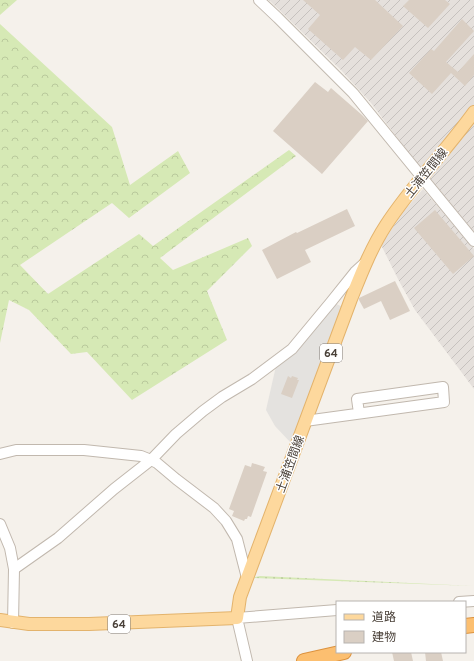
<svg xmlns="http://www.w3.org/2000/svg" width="474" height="661" viewBox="0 0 474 661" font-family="Overpass,'Noto Sans JP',sans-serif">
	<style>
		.industrial { fill: url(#industrial-furrows) }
		.grass { fill: url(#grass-dots) }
		.forest { fill: url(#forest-crowns) }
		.parking { fill: #e4e2df }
		.building { fill: #dacfc4 }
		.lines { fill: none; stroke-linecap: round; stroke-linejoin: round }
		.minor-casing { stroke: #c1b8ae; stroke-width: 12 }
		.major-casing { stroke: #e3b36c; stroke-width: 14 }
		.highway-casing { stroke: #dc923e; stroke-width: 16 }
		.minor { stroke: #fff; stroke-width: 10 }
		.major { stroke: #fdd89d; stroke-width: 12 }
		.highway { stroke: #fcbf70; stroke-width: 14 }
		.labels { text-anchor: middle; stroke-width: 3; stroke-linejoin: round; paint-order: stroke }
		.shield { fill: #fff; stroke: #807a74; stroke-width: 1 }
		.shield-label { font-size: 11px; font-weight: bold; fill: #4a4139 }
		.street-label { font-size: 12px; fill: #4a4139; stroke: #fff }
	</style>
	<defs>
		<pattern id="industrial-furrows" width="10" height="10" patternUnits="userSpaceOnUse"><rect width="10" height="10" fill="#e5e0dc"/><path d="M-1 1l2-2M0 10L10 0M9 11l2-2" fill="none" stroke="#c6c1be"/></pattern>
		<pattern id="grass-dots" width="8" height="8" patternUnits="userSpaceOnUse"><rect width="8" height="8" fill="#d6e9b5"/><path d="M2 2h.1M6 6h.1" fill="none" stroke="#b9c99c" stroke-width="1.8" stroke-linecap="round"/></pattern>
		<pattern id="forest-crowns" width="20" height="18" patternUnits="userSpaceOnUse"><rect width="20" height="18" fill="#d6e9b5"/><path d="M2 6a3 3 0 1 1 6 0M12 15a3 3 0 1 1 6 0" fill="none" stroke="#b9c99c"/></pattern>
	</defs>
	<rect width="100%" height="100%" fill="#f5f1eb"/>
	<!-- industrial -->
	<g class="industrial">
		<path d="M 269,0 L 474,0 L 474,105 L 450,137 L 423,167 L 418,165 L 371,103 L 341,70 Z"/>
		<path d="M 474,117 L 474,232 L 430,179 Z"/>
		<path d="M 423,189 L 474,249 L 474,389 L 415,310 L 399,281 L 381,245 L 404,211 Z"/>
	</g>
	<!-- grass -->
	<path class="grass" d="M 260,576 L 474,586 L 251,578 Z"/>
	<!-- forest -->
	<g class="forest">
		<path d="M 0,0 L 17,0 L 0,15 Z"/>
		<path d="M 0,24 L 112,127 L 130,185 L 178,151 L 190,173 L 129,218 L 112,203 L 20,265 L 48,294 L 139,234 L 153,246 L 289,150 L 296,156 L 160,258 L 173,270 L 248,238 L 252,246 L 207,291 L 227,340 L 132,400 L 87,352 L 71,354 L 29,310 L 9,300 L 0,343 Z"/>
	</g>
	<!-- parking -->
	<path class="parking" d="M 334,303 L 343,307 L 292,444 L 275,426 L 266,410 L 276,366 Z"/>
	<!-- building -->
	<g class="building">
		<path d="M 303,0 L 375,0 L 403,26 L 371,60 L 355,47 L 343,60 L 308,29 L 320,15 Z"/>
		<path d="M 409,0 L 445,0 L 450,4 L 428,28 L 403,6 Z"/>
		<path d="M 462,19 L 474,31 L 446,62 L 458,72 L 474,54 L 474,75 L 465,86 L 451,73 L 432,94 L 409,73 L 431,49 L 434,51 Z"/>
		<path d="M 315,82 L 328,92 L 331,88 L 362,115 L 368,121 L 322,174 L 273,131 Z"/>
		<path d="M 347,209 L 355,226 L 305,250 L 311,262 L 277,279 L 262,250 L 296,232 L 297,233 Z"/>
		<path d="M 435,210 L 474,256 L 453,274 L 414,228 Z"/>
		<path d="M 395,281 L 410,311 L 390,320 L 381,301 L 364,309 L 359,300 L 359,298 Z"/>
		<path d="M 288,376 L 291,378 L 292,376 L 298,378 L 297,380 L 299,380 L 292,398 L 281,394 Z"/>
		<path d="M 252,463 L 265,467 L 263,471 L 267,472 L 251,517 L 248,516 L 247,519 L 245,519 L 244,521 L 232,516 L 234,511 L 229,509 L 245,465 L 251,467 Z"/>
		<path d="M 392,652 L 411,652 L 413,661 L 394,661 Z"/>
		<path d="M 425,652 L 441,652 L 443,661 L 426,661 Z"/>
	</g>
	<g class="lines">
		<defs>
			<g id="minor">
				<path d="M 259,0 L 278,18 L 353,93 L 474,241"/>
				<path d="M 305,421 L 444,402 L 443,387 L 357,399 L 359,413"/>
				<path d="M 0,454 L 16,450 L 84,450 L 141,456 L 151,460 L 157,463 L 176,479 L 214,508 L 226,521 L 237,539 L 247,578"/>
				<path d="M 0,524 L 10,548 L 14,569 L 13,623"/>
				<path d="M 14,569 L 58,538 L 114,489 L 151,460 L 176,434 L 203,411 L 222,397 L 252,379 L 292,349 L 331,302 L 355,272 L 366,262"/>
				<path d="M 459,602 L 474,601"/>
				<path d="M 247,661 L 237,618 L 337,610"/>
			</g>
			<path id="major" d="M 0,620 L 29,624 L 89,624 L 237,618 L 240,597 L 351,299 C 361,274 371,248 386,225 C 412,185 446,151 474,112"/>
			<g id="highway">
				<path d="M 465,626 L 474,625"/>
				<path d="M 304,661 L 344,652"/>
			</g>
		</defs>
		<!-- minor casing -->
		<use href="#minor" class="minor-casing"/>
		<!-- major casing -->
		<use href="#major" class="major-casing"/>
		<!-- highway casing -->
		<use href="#highway" class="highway-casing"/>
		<!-- minor -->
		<use href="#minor" class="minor"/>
		<!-- major -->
		<use href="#major" class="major"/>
		<!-- highway -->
		<use href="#highway" class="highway"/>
	</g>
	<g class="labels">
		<!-- shield labels -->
		<g class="shield">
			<rect x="320" y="344" width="22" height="18" rx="3"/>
			<rect x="108" y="615" width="22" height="18" rx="3"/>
		</g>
		<g class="shield-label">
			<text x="331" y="357">64</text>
			<text x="119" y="628">64</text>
		</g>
		<!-- street labels -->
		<g class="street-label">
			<text transform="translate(426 173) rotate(-51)" y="4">土浦笠間線</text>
			<text transform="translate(290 464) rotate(-70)" y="4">土浦笠間線</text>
		</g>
	</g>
	<!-- legend -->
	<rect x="336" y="601" width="130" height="52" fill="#ffffff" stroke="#b7b3b0"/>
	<rect x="344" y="614" width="20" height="6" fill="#fdd89d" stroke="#b7b3b0"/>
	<text x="372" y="621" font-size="12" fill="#4a4139">道路</text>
	<rect x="344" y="631" width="20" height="12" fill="#dacfc4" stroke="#b7b3b0"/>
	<text x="372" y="641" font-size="12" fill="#4a4139">建物</text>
</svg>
